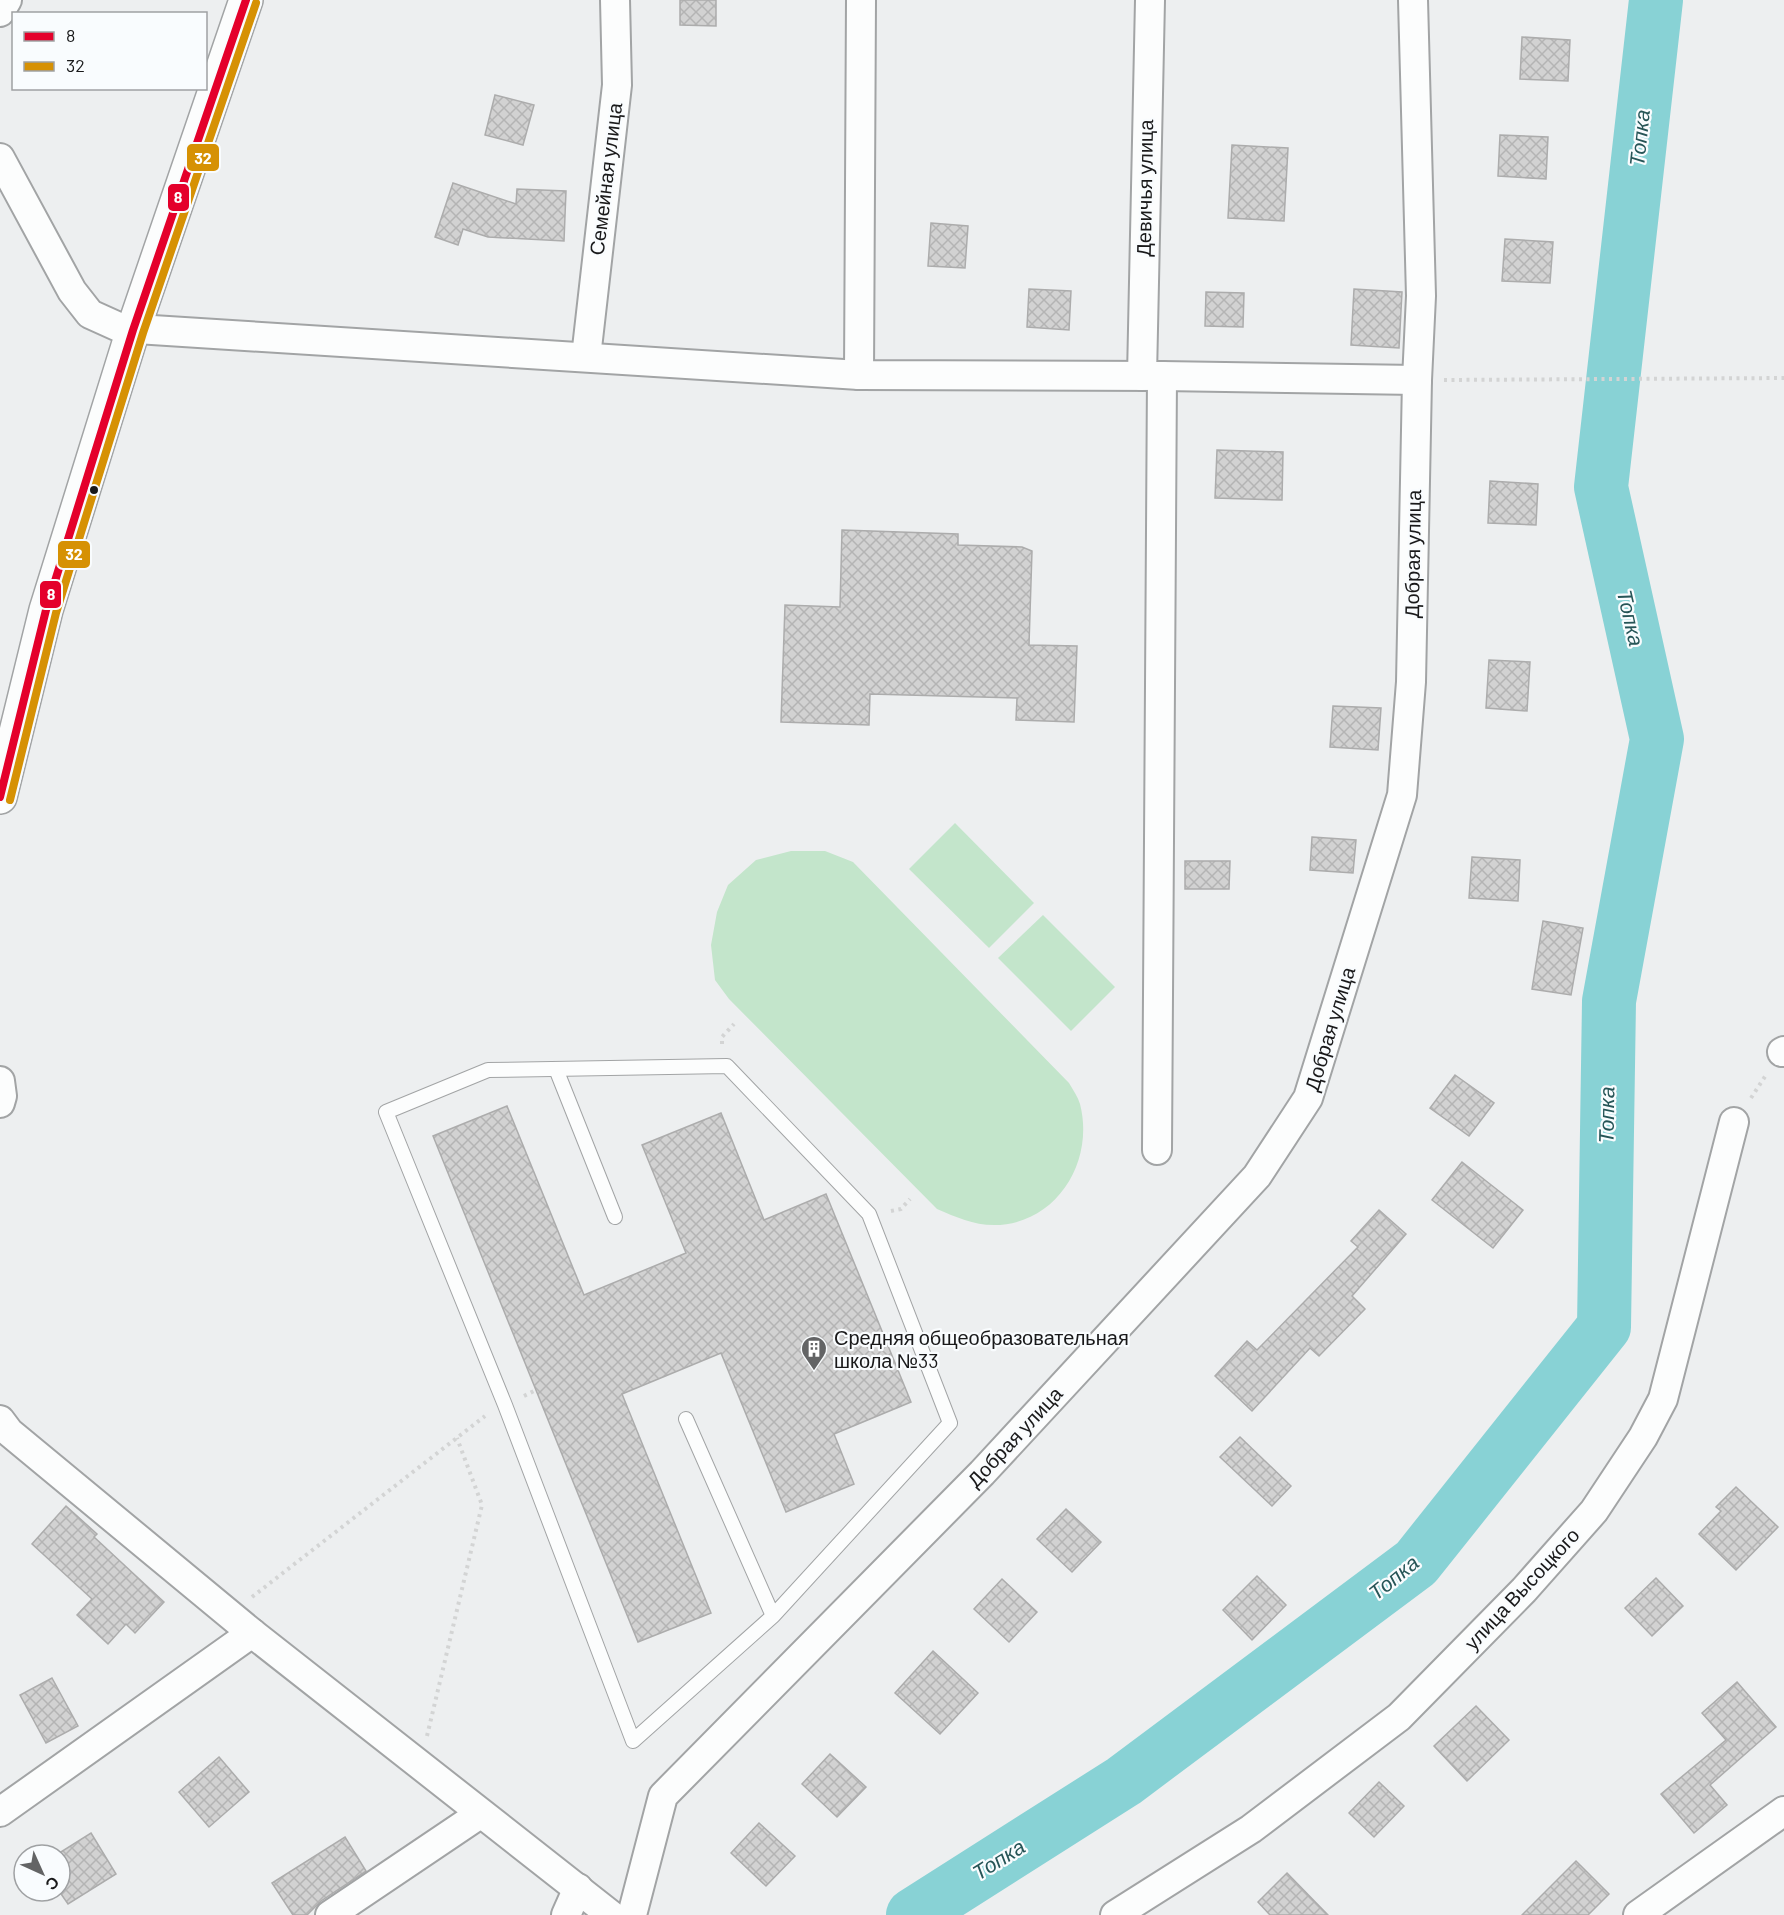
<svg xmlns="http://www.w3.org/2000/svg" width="1784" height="1915" viewBox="0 0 1784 1915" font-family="Barlow,sans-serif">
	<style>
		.green { fill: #c3e5cb }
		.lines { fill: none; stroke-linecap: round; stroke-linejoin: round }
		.river { stroke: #88d2d5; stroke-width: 54 }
		.building { fill: url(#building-cross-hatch); stroke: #acacac; stroke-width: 1.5 }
		.service-casing { stroke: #a2a4a5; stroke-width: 16 }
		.minor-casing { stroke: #a2a4a5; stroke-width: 32 }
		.tertiary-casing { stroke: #a2a4a5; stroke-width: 36 }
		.path { stroke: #d3d4d4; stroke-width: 4; stroke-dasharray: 3 4.5; stroke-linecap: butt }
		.service { stroke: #fcfdfd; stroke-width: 14 }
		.minor { stroke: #fcfdfd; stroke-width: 28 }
		.tertiary { stroke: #fcfdfd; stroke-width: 33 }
		.bus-1-casing { stroke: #f9fcfe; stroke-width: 12 }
		.bus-2-casing { stroke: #f9fcfe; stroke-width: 12 }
		.bus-1 { stroke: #e4002b; stroke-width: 8 }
		.bus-2 { stroke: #d69104; stroke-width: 8 }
		.bus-dot { fill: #19191a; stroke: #f9fcfe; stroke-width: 2 }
		.labels { text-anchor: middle; stroke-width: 4.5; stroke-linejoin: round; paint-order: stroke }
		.street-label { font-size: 20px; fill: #19191a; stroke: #f9fcfe }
		.poi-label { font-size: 20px; fill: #19191a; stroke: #f9fcfe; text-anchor: start }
		.water-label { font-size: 21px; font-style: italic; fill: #265557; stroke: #f9fcfe }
		.line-badge { stroke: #f9fcfe; stroke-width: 2 }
		.badge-label { font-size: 16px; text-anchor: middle; font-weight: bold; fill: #fff }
	</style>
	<defs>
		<pattern id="building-cross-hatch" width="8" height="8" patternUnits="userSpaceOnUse" patternTransform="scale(1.5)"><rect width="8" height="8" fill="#d2d2d2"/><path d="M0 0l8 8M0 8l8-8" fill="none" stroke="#b4b4b4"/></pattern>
	</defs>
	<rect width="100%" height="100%" fill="#edeff0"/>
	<!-- green -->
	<g class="green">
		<path d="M 955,823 L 1034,903 L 989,948 L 909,869 Z"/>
		<path d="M 791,851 L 825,851 L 853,862 L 1069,1083 C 1073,1090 1078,1097 1080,1104 C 1095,1162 1056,1225 994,1225 C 973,1225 956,1217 937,1209 L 729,999 L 715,980 L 711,945 L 717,912 L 728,885 L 756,860 Z"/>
		<path d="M 1043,915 L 1115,987 L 1071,1031 L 998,958 Z"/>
	</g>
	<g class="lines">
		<!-- river -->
		<path class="river" d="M 913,1915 L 1124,1781 L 1416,1563 L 1604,1327 L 1609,1001 L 1657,739 L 1601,487 L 1656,0"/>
	</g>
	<!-- building -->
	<g class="building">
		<path d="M 680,0 L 716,0 L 716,26 L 680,25 Z"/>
		<path d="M 1522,37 L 1570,40 L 1568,81 L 1520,79 Z"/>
		<path d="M 495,95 L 534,105 L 523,145 L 485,135 Z"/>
		<path d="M 1500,135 L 1548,137 L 1546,179 L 1498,176 Z"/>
		<path d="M 1232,145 L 1288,148 L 1284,221 L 1228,218 Z"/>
		<path d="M 453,183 L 516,204 L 517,189 L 566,191 L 564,241 L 488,237 L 463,229 L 458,245 L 435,237 Z"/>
		<path d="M 931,223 L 968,226 L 965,268 L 928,266 Z"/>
		<path d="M 1505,239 L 1553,242 L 1550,283 L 1502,281 Z"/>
		<path d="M 1029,289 L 1071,291 L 1069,330 L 1027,327 Z"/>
		<path d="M 1354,289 L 1402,292 L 1399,348 L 1351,345 Z"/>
		<path d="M 1206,292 L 1244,293 L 1243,327 L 1205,326 Z"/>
		<path d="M 1217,450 L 1283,452 L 1282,500 L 1215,498 Z"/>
		<path d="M 1490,481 L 1538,484 L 1536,525 L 1488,523 Z"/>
		<path d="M 842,530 L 958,534 L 958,545 L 1022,547 L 1032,551 L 1029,645 L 1077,646 L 1074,722 L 1016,720 L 1017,698 L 870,694 L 869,725 L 781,722 L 785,605 L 840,607 Z"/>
		<path d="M 1489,660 L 1530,662 L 1527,711 L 1486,708 Z"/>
		<path d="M 1333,706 L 1381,708 L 1378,750 L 1330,747 Z"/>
		<path d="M 1312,837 L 1356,840 L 1353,873 L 1310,870 Z"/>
		<path d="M 1472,857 L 1520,860 L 1518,901 L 1469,898 Z"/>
		<path d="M 1185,861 L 1230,861 L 1229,889 L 1185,889 Z"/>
		<path d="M 1543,921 L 1583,928 L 1571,995 L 1532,989 Z"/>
		<path d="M 1455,1075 L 1494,1103 L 1469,1136 L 1430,1108 Z"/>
		<path d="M 507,1106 L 584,1295 L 686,1253 L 642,1145 L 721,1113 L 764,1220 L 826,1194 L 911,1402 L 834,1434 L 854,1484 L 786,1512 L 721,1353 L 622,1394 L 711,1613 L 638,1642 L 433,1136 Z"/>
		<path d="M 1462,1162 L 1523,1210 L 1493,1248 L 1432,1200 Z"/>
		<path d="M 1379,1210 L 1406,1234 L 1352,1296 L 1365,1309 L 1319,1356 L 1310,1348 L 1252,1411 L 1215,1376 L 1247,1341 L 1257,1350 L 1358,1247 L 1351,1241 Z"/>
		<path d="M 1240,1437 L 1291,1486 L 1272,1506 L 1220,1457 Z"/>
		<path d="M 1736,1487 L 1778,1527 L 1736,1570 L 1699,1534 L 1721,1511 L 1716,1507 Z"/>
		<path d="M 66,1506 L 97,1534 L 94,1537 L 164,1602 L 135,1633 L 126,1624 L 108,1644 L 77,1615 L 92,1599 L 32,1544 Z"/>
		<path d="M 1066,1509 L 1101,1542 L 1072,1572 L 1037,1539 Z"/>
		<path d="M 1257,1576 L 1286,1605 L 1252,1640 L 1223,1610 Z"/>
		<path d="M 1656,1578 L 1683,1606 L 1652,1636 L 1625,1608 Z"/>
		<path d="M 1002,1579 L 1037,1612 L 1009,1642 L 974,1609 Z"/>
		<path d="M 933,1651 L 978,1693 L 940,1734 L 895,1693 Z"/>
		<path d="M 52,1678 L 78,1726 L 46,1743 L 20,1695 Z"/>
		<path d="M 1737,1682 L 1776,1727 L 1710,1785 L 1727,1805 L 1694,1833 L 1661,1794 L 1726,1740 L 1702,1713 Z"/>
		<path d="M 1476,1706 L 1509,1740 L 1467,1781 L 1434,1746 Z"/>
		<path d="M 830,1754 L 866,1787 L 837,1817 L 802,1784 Z"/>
		<path d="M 219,1757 L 249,1792 L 209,1827 L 179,1792 Z"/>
		<path d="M 1379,1782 L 1404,1806 L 1374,1837 L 1349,1813 Z"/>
		<path d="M 759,1823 L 795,1856 L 766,1886 L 731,1853 Z"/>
		<path d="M 91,1833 L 116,1874 L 68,1904 L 59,1891 L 60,1855 L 56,1855 Z"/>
		<path d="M 345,1837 L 366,1871 L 321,1901 L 307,1915 L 293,1915 L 272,1883 Z"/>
		<path d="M 1576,1861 L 1609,1894 L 1588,1915 L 1522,1915 Z"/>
		<path d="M 1287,1873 L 1328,1915 L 1270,1915 L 1258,1902 Z"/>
	</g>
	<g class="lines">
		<defs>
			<g id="service">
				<path d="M 556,1069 L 615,1217"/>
				<path d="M 686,1419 L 773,1616 L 633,1741 L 505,1405 L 386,1112 L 488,1070 L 727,1066 L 869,1214 L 950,1423 L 773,1616"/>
			</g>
			<g id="minor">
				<path d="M 0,12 L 7,0"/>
				<path d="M 0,158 L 72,291 L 90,314 L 121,328 L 859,375 L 1162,376 L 1417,380"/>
				<path d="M 586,357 L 617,85 L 615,0"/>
				<path d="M 859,375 L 861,0"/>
				<path d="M 1142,376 L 1150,0"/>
				<path d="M 1782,1052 L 1784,1051"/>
				<path d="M 0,1081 L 2,1096 L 0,1103"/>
				<path d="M 1157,1150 L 1162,376"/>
				<path d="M 0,1420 L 9,1432 L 252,1633 L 611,1915"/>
				<path d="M 0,1812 L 252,1633"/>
				<path d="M 330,1915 L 480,1814"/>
				<path d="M 566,1915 L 578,1888"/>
				<path d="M 632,1915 L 663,1796 L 982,1473 L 1257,1176 L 1308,1098 L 1402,795 L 1411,682 L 1417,380 L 1421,296 L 1413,0"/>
				<path d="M 1115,1915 L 1251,1829 L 1399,1717 L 1524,1590 L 1594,1511 L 1643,1437 L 1663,1399 L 1734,1122"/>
				<path d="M 1638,1915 L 1784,1811"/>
			</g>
			<path id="tertiary" d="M 0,797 L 46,610 L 133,330 L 246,0"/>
		</defs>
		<!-- service casing -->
		<use href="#service" class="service-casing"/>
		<!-- minor casing -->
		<use href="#minor" class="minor-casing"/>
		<!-- tertiary casing -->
		<use href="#tertiary" class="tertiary-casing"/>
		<!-- path -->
		<g class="path">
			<path d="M 1444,380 L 1784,378"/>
			<path d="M 722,1044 L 722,1037 L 734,1024"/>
			<path d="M 1751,1098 L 1766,1075"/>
			<path d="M 891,1211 L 901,1209 L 910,1199"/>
			<path d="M 524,1396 L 536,1390"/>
			<path d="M 252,1597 L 485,1416"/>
			<path d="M 427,1736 L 482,1505 L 457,1438"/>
		</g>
		<!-- service -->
		<use href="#service" class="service"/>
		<!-- minor -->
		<use href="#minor" class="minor"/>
		<!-- tertiary -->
		<use href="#tertiary" class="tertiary"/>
		<defs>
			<path id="bus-1" d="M 0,797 L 46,610 L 133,330 L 246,0"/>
			<path id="bus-2" d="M 10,800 L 56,613 L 143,333 L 256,3"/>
		</defs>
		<!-- bus-1 casing -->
		<use href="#bus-1" class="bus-1-casing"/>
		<!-- bus-2 casing -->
		<use href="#bus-2" class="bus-2-casing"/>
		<!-- bus-1 -->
		<use href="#bus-1" class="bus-1"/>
		<!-- bus-2 -->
		<use href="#bus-2" class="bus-2"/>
	</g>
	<!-- icons -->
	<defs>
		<symbol id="building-pin" viewBox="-11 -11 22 30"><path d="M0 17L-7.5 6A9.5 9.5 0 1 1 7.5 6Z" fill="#636465" stroke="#f9fcfe"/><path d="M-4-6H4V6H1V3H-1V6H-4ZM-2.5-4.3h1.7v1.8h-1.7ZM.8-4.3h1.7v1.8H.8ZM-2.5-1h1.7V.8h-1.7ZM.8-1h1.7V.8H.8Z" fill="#fff"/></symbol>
	</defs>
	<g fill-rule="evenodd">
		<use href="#building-pin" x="799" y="1334" width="30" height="40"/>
	</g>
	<!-- markers -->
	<circle class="bus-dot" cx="94" cy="490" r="5"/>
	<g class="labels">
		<!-- street labels -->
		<g class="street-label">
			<text transform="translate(606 179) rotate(-83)" y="7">Семейная улица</text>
			<text transform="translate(1145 188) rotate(-89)" y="7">Девичья улица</text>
			<text transform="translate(1413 554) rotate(-89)" y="7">Добрая улица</text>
			<text transform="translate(1330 1029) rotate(-73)" y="7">Добрая улица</text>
			<text transform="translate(1015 1437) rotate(-47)" y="7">Добрая улица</text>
			<text transform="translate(1522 1589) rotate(-47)" y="7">улица Высоцкого</text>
		</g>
		<!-- poi labels -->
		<g class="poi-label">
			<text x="834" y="1345">Средняя общеобразовательная<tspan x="834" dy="23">школа №33</tspan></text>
		</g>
		<!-- water labels -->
		<g class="water-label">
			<text transform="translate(1640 138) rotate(-84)" y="7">Топка</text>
			<text transform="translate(1630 618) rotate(77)" y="7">Топка</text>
			<text transform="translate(1607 1115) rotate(-89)" y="7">Топка</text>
			<text transform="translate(1394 1578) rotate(-39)" y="7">Топка</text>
			<text transform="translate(999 1860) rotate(-32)" y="7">Топка</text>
		</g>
	</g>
	<g class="line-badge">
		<rect x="186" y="143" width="34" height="29" rx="6" fill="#d69104"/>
		<rect x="167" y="183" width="23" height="29" rx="6" fill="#e4002b"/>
		<rect x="57" y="540" width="34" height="29" rx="6" fill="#d69104"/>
		<rect x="39" y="580" width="23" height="29" rx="6" fill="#e4002b"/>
	</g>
	<g class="badge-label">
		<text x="203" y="164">32</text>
		<text x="178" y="203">8</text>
		<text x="74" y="560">32</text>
		<text x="51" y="600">8</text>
	</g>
	<!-- legend -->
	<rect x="12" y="12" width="195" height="78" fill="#f9fcfe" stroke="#9fa1a3" stroke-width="1.5"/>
	<rect x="24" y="32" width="30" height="9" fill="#e4002b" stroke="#9fa1a3" stroke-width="1.5"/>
	<text x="66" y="42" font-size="18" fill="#19191a">8</text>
	<rect x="24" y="62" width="30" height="9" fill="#d69104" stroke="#9fa1a3" stroke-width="1.5"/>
	<text x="66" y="72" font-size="18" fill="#19191a">32</text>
	<!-- north arrow -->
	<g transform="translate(42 1873) rotate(135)"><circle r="28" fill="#f9fcfe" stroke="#9fa1a3" stroke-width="1.5"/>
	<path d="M0-4.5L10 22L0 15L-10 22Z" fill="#636465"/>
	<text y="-9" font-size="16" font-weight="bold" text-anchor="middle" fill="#19191a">С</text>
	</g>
</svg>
